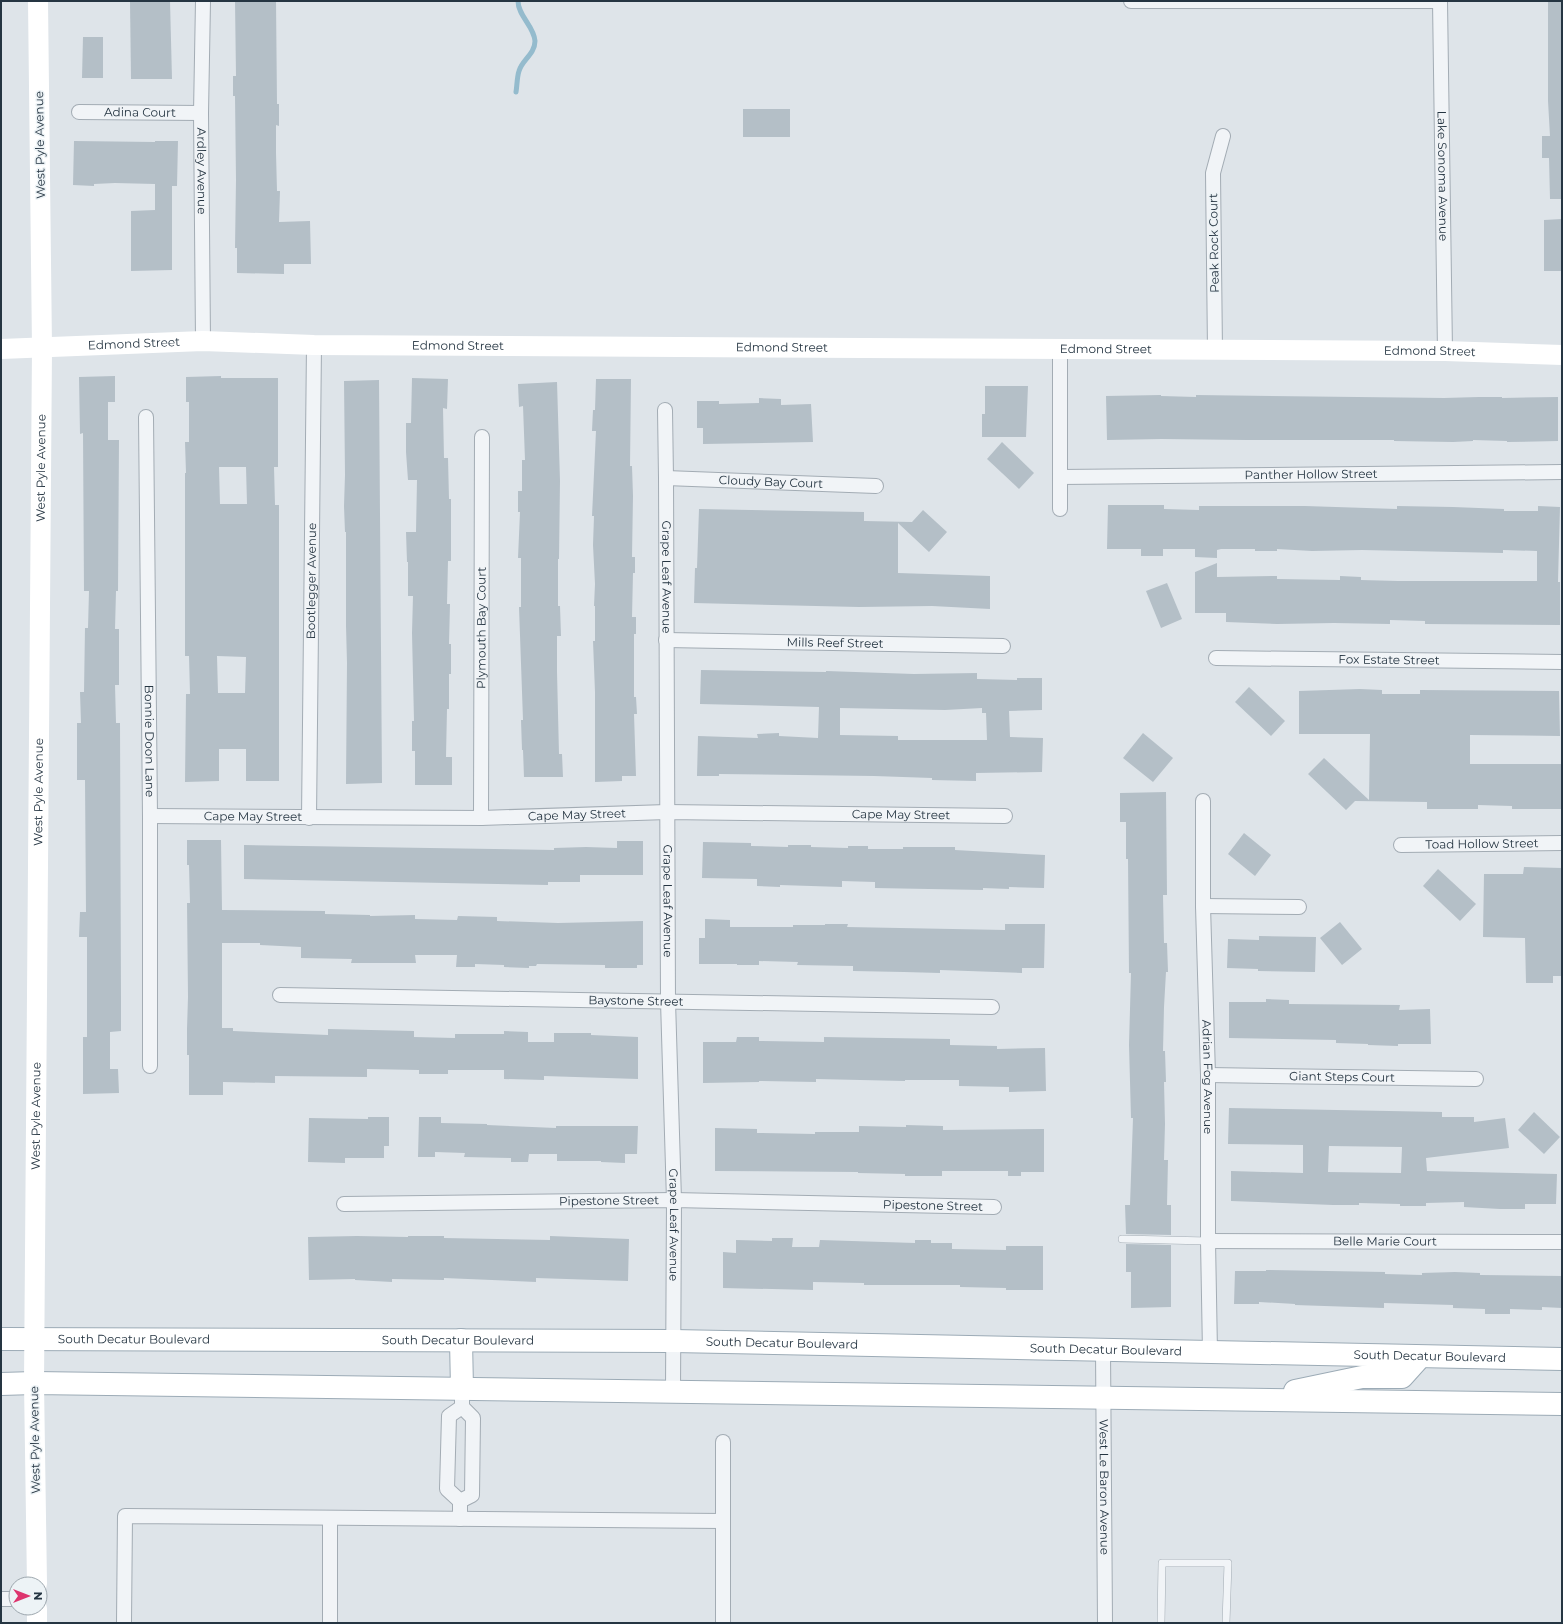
<svg xmlns="http://www.w3.org/2000/svg" width="1563" height="1624" viewBox="0 0 1563 1624" font-family="Montserrat,sans-serif">
	<style>
		.lines { fill: none; stroke-linecap: round; stroke-linejoin: round }
		.stream { stroke: #94bbcd; stroke-width: 5 }
		.building { fill: #b4bfc7; fill-rule: evenodd }
		.lane-casing { stroke: #a3acb4; stroke-width: 8 }
		.street-casing { stroke: #a3acb4; stroke-width: 16 }
		.primary-casing { stroke: #9cabb6; stroke-width: 24 }
		.lane { stroke: #f1f4f7; stroke-width: 7 }
		.street { stroke: #f1f4f7; stroke-width: 14 }
		.secondary { stroke: #fff; stroke-width: 20 }
		.primary { stroke: #fff; stroke-width: 22 }
		.labels { text-anchor: middle; stroke-width: 3; stroke-linejoin: round; paint-order: stroke }
		.street-label { font-size: 12px; fill: #253542; stroke: #edf3f6 }
	</style>
	<rect width="100%" height="100%" fill="#dee4e9"/>
	<g class="lines">
		<!-- stream -->
		<path class="stream" d="M 516,92 C 517,86 517,77 519,71 C 522,60 535,54 535,41 C 534,26 518,16 518,1"/>
	</g>
	<!-- building -->
	<g class="building">
		<path d="M 130,1 L 170,1 L 172,79 L 131,79 Z"/>
		<path d="M 235,1 L 276,1 L 277,104 L 279,104 L 279,126 L 276,125 L 276,153 L 277,191 L 280,191 L 279,222 L 310,221 L 311,264 L 284,264 L 284,274 L 237,273 L 237,248 L 235,248 L 236,180 L 235,96 L 233,96 L 233,76 L 236,76 Z"/>
		<path d="M 1548,1 L 1562,1 L 1562,199 L 1550,199 L 1549,158 L 1542,158 L 1542,136 L 1550,136 L 1548,101 Z"/>
		<path d="M 83,37 L 103,37 L 103,78 L 82,78 Z"/>
		<rect x="743" y="109" width="47" height="28"/>
		<path d="M 74,141 L 155,142 L 155,141 L 178,141 L 177,186 L 172,186 L 172,270 L 131,271 L 131,211 L 155,210 L 155,184 L 115,183 L 94,184 L 94,186 L 73,185 Z"/>
		<path d="M 1562,219 L 1562,271 L 1544,271 L 1544,220 Z"/>
		<path d="M 115,376 L 115,402 L 108,402 L 108,440 L 119,440 L 118,591 L 116,591 L 115,629 L 119,629 L 119,685 L 115,685 L 116,723 L 120,723 L 121,1000 L 121,1031 L 110,1032 L 110,1069 L 118,1069 L 119,1093 L 83,1094 L 83,1037 L 87,1037 L 87,937 L 79,937 L 80,912 L 86,912 L 85,780 L 77,780 L 77,723 L 81,723 L 80,692 L 84,692 L 85,628 L 88,628 L 89,591 L 84,591 L 83,433 L 80,434 L 79,377 Z"/>
		<path d="M 221,376 L 221,378 L 278,378 L 278,467 L 274,467 L 275,505 L 279,505 L 279,781 L 246,781 L 246,749 L 219,749 L 219,781 L 185,782 L 186,694 L 190,694 L 189,656 L 185,656 L 185,473 L 186,473 L 185,442 L 189,442 L 189,402 L 186,402 L 186,377 ZM 219,467 L 246,467 L 247,504 L 220,504 ZM 217,656 L 246,657 L 245,693 L 218,693 Z"/>
		<path d="M 412,378 L 448,379 L 447,409 L 443,408 L 444,458 L 448,458 L 449,499 L 451,499 L 451,561 L 448,561 L 447,604 L 450,604 L 449,644 L 451,644 L 451,674 L 449,674 L 449,709 L 447,709 L 446,757 L 452,757 L 452,785 L 415,785 L 415,751 L 412,751 L 412,721 L 414,721 L 412,633 L 413,596 L 408,596 L 408,562 L 407,562 L 406,532 L 416,532 L 417,480 L 408,480 L 406,452 L 406,423 L 411,423 Z"/>
		<path d="M 596,379 L 631,379 L 630,466 L 632,466 L 633,496 L 632,557 L 635,557 L 635,573 L 633,573 L 632,617 L 636,617 L 636,634 L 634,634 L 634,697 L 636,697 L 637,714 L 634,714 L 636,776 L 622,776 L 622,781 L 595,782 L 595,692 L 593,641 L 595,641 L 595,606 L 594,606 L 595,584 L 593,545 L 594,516 L 592,516 L 596,431 L 592,431 L 593,410 L 595,410 Z"/>
		<path d="M 379,380 L 382,783 L 346,784 L 347,663 L 346,626 L 346,532 L 345,532 L 344,506 L 345,475 L 344,381 Z"/>
		<path d="M 557,382 L 560,481 L 559,559 L 558,559 L 558,606 L 560,606 L 561,636 L 557,636 L 557,672 L 559,754 L 562,754 L 563,777 L 524,777 L 523,750 L 522,750 L 521,720 L 523,720 L 519,607 L 521,607 L 521,558 L 518,558 L 520,512 L 518,512 L 518,491 L 522,491 L 522,460 L 525,460 L 523,406 L 519,407 L 518,384 Z"/>
		<path d="M 985,386 L 1028,386 L 1026,437 L 982,437 L 982,414 L 985,414 Z"/>
		<path d="M 1161,395 L 1161,396 L 1196,397 L 1196,395 L 1444,398 L 1479,397 L 1502,397 L 1502,398 L 1558,397 L 1558,441 L 1507,442 L 1507,441 L 1473,440 L 1473,441 L 1453,442 L 1394,441 L 1394,440 L 1246,440 L 1162,439 L 1107,440 L 1106,396 Z"/>
		<path d="M 759,398 L 781,399 L 781,405 L 811,404 L 813,442 L 703,444 L 703,428 L 697,428 L 697,401 L 719,401 L 719,404 L 759,403 Z"/>
		<path d="M 1002,442 L 1034,473 L 1019,489 L 987,459 Z"/>
		<path d="M 1108,505 L 1164,505 L 1164,509 L 1199,510 L 1199,506 L 1305,506 L 1397,509 L 1397,506 L 1453,507 L 1504,509 L 1504,511 L 1538,511 L 1538,506 L 1560,507 L 1558,582 L 1560,582 L 1560,625 L 1425,624 L 1425,621 L 1390,620 L 1390,624 L 1334,623 L 1277,624 L 1226,622 L 1226,613 L 1195,613 L 1195,572 L 1217,563 L 1217,577 L 1277,576 L 1277,579 L 1340,580 L 1340,576 L 1361,577 L 1361,580 L 1398,581 L 1537,581 L 1537,551 L 1503,550 L 1503,553 L 1362,550 L 1312,551 L 1277,549 L 1277,551 L 1255,551 L 1255,549 L 1221,549 L 1217,550 L 1217,558 L 1195,557 L 1195,549 L 1163,549 L 1163,556 L 1141,556 L 1141,549 L 1107,549 Z"/>
		<path d="M 699,509 L 864,512 L 864,521 L 912,522 L 923,510 L 947,532 L 929,552 L 898,523 L 898,573 L 990,576 L 990,609 L 932,606 L 859,607 L 694,603 L 695,568 L 697,568 Z"/>
		<path d="M 1167,583 L 1182,619 L 1161,628 L 1146,591 Z"/>
		<path d="M 701,670 L 826,672 L 826,671 L 914,674 L 977,673 L 977,679 L 1017,680 L 1017,678 L 1042,678 L 1042,710 L 1009,711 L 1010,737 L 1043,738 L 1042,772 L 976,773 L 976,781 L 932,780 L 932,778 L 874,776 L 719,774 L 719,776 L 697,776 L 698,736 L 758,738 L 757,734 L 779,733 L 779,736 L 818,738 L 819,707 L 700,704 ZM 840,708 L 945,710 L 982,708 L 982,713 L 986,713 L 987,740 L 898,740 L 898,736 L 840,735 Z"/>
		<path d="M 1249,687 L 1285,721 L 1271,736 L 1235,702 Z"/>
		<path d="M 1360,689 L 1382,690 L 1382,694 L 1420,694 L 1420,690 L 1559,691 L 1560,736 L 1470,735 L 1470,764 L 1562,764 L 1562,809 L 1512,809 L 1512,806 L 1478,805 L 1478,809 L 1427,809 L 1427,802 L 1355,801 L 1346,810 L 1308,774 L 1324,758 L 1369,800 L 1370,734 L 1299,734 L 1299,691 Z"/>
		<path d="M 1143,733 L 1173,758 L 1153,782 L 1123,758 Z"/>
		<path d="M 1166,792 L 1167,895 L 1163,895 L 1164,943 L 1167,943 L 1168,972 L 1166,972 L 1164,1007 L 1163,1051 L 1165,1051 L 1166,1082 L 1164,1082 L 1165,1124 L 1164,1160 L 1168,1160 L 1167,1205 L 1171,1205 L 1171,1235 L 1126,1234 L 1125,1205 L 1130,1205 L 1133,1118 L 1131,1118 L 1129,1045 L 1131,973 L 1129,973 L 1128,859 L 1126,859 L 1126,822 L 1120,822 L 1120,793 Z"/>
		<path d="M 1244,833 L 1271,855 L 1255,876 L 1228,854 Z"/>
		<path d="M 187,840 L 221,840 L 222,910 L 325,911 L 325,914 L 370,915 L 370,916 L 415,915 L 415,919 L 457,920 L 458,916 L 497,917 L 497,921 L 558,923 L 643,921 L 643,965 L 637,965 L 637,968 L 605,968 L 605,965 L 537,964 L 536,966 L 529,966 L 529,968 L 504,967 L 504,965 L 475,964 L 475,967 L 456,967 L 457,955 L 415,955 L 416,963 L 351,963 L 352,959 L 301,958 L 301,947 L 260,945 L 260,943 L 222,943 L 222,1028 L 233,1028 L 233,1031 L 328,1035 L 328,1029 L 414,1031 L 414,1037 L 455,1038 L 455,1034 L 504,1034 L 504,1031 L 528,1032 L 528,1042 L 554,1042 L 554,1033 L 591,1033 L 591,1035 L 638,1037 L 638,1079 L 544,1076 L 544,1080 L 504,1079 L 504,1070 L 448,1070 L 448,1074 L 419,1074 L 419,1070 L 367,1069 L 367,1077 L 275,1076 L 275,1083 L 223,1082 L 223,1095 L 189,1095 L 189,1055 L 187,1055 L 187,1029 L 188,997 L 187,903 L 190,903 L 189,865 L 187,865 Z"/>
		<path d="M 617,841 L 643,841 L 643,875 L 580,875 L 580,882 L 548,882 L 548,885 L 244,879 L 244,845 L 554,850 L 554,848 L 586,847 L 617,848 Z"/>
		<path d="M 703,842 L 751,843 L 751,846 L 788,847 L 788,845 L 811,845 L 811,847 L 848,848 L 848,846 L 868,846 L 868,849 L 903,849 L 903,847 L 955,847 L 955,850 L 1045,855 L 1044,888 L 1009,887 L 1009,889 L 983,888 L 983,890 L 875,888 L 875,882 L 842,881 L 842,887 L 780,885 L 780,887 L 757,886 L 757,879 L 702,878 Z"/>
		<path d="M 1524,867 L 1562,868 L 1562,976 L 1553,976 L 1553,983 L 1526,983 L 1525,938 L 1483,937 L 1484,874 L 1523,874 Z"/>
		<path d="M 1438,869 L 1476,904 L 1460,921 L 1423,886 Z"/>
		<path d="M 705,919 L 730,920 L 730,927 L 793,927 L 793,925 L 825,925 L 825,924 L 848,924 L 847,927 L 1005,930 L 1005,924 L 1045,924 L 1044,968 L 1022,968 L 1022,973 L 940,970 L 940,973 L 904,972 L 853,971 L 853,966 L 797,965 L 798,962 L 759,961 L 759,965 L 737,965 L 737,964 L 699,964 L 699,938 L 705,938 Z"/>
		<path d="M 1340,922 L 1362,949 L 1342,965 L 1320,938 Z"/>
		<path d="M 1259,936 L 1316,937 L 1315,972 L 1258,971 L 1258,969 L 1227,968 L 1228,939 L 1259,940 Z"/>
		<path d="M 1266,999 L 1289,1000 L 1289,1004 L 1400,1005 L 1399,1010 L 1430,1009 L 1431,1044 L 1398,1044 L 1398,1046 L 1368,1045 L 1368,1044 L 1336,1043 L 1336,1040 L 1229,1038 L 1229,1002 L 1266,1002 Z"/>
		<path d="M 737,1037 L 759,1037 L 759,1041 L 824,1042 L 824,1037 L 950,1039 L 950,1045 L 997,1046 L 997,1049 L 1045,1048 L 1046,1091 L 1009,1092 L 1009,1087 L 959,1086 L 959,1080 L 905,1080 L 905,1081 L 816,1079 L 816,1082 L 759,1081 L 759,1082 L 703,1083 L 703,1042 L 736,1042 Z"/>
		<path d="M 1229,1108 L 1442,1112 L 1442,1117 L 1474,1117 L 1474,1122 L 1505,1118 L 1509,1148 L 1426,1158 L 1427,1171 L 1557,1174 L 1556,1204 L 1525,1204 L 1525,1209 L 1500,1209 L 1464,1207 L 1464,1202 L 1426,1203 L 1426,1206 L 1400,1206 L 1400,1204 L 1359,1203 L 1359,1205 L 1333,1205 L 1231,1201 L 1231,1171 L 1303,1173 L 1303,1145 L 1228,1144 ZM 1329,1146 L 1402,1147 L 1401,1173 L 1328,1172 Z"/>
		<path d="M 1534,1112 L 1560,1137 L 1544,1154 L 1518,1130 Z"/>
		<path d="M 368,1117 L 389,1117 L 389,1146 L 384,1146 L 384,1158 L 345,1158 L 345,1163 L 308,1162 L 309,1118 L 368,1119 Z"/>
		<path d="M 419,1117 L 441,1117 L 441,1123 L 487,1124 L 487,1125 L 556,1128 L 556,1126 L 638,1126 L 637,1154 L 625,1154 L 625,1163 L 601,1162 L 601,1161 L 557,1161 L 557,1154 L 529,1154 L 528,1162 L 511,1162 L 511,1158 L 464,1157 L 465,1153 L 435,1152 L 435,1157 L 418,1157 Z"/>
		<path d="M 906,1125 L 943,1126 L 943,1130 L 1044,1129 L 1044,1172 L 1021,1172 L 1021,1176 L 1008,1176 L 1008,1171 L 942,1171 L 942,1176 L 905,1176 L 905,1174 L 858,1173 L 858,1172 L 715,1171 L 715,1128 L 757,1129 L 757,1133 L 815,1134 L 815,1132 L 859,1132 L 859,1126 L 906,1127 Z"/>
		<path d="M 357,1236 L 408,1237 L 408,1236 L 444,1236 L 444,1238 L 550,1240 L 550,1236 L 629,1239 L 628,1281 L 536,1278 L 536,1282 L 444,1278 L 444,1280 L 392,1279 L 392,1282 L 355,1280 L 355,1279 L 309,1280 L 308,1237 Z"/>
		<path d="M 772,1238 L 793,1238 L 792,1247 L 819,1247 L 820,1240 L 915,1243 L 915,1240 L 931,1240 L 931,1243 L 952,1243 L 952,1249 L 1006,1250 L 1006,1246 L 1043,1246 L 1043,1290 L 1006,1290 L 1006,1288 L 960,1287 L 960,1285 L 864,1285 L 864,1283 L 813,1282 L 813,1290 L 723,1288 L 723,1252 L 736,1253 L 736,1240 L 772,1241 Z"/>
		<path d="M 1126,1244 L 1171,1245 L 1171,1307 L 1131,1308 L 1131,1272 L 1126,1272 Z"/>
		<path d="M 1266,1270 L 1385,1272 L 1385,1274 L 1422,1275 L 1422,1273 L 1455,1272 L 1480,1273 L 1480,1275 L 1562,1276 L 1562,1308 L 1542,1307 L 1542,1310 L 1510,1309 L 1510,1314 L 1485,1314 L 1485,1309 L 1453,1308 L 1453,1305 L 1384,1303 L 1384,1308 L 1295,1305 L 1295,1304 L 1259,1302 L 1259,1304 L 1234,1304 L 1235,1271 L 1266,1271 Z"/>
	</g>
	<g class="lines">
		<defs>
			<g id="lane">
				<path d="M 1122,1239 L 1208,1241"/>
				<path d="M 1161,1623 L 1162,1563 L 1228,1563 L 1226,1623"/>
			</g>
			<g id="street">
				<path id="s1" d="M 203,1 L 201,113 L 203,341"/>
				<path d="M 1131,1 L 1440,1"/>
				<path id="s2" d="M 1440,1 L 1445,351"/>
				<path id="s3" d="M 79,112 L 201,113"/>
				<path d="M 1060,350 L 1060,509"/>
				<path d="M 1215,351 L 1213,173 L 1223,136"/>
				<path id="s4" d="M 665,410 L 666,478 L 668,1001 L 674,1200 L 673,1392"/>
				<path id="s5" d="M 146,417 L 150,816 L 150,1066"/>
				<path id="s6" d="M 1060,477 L 1562,472"/>
				<path id="s7" d="M 666,478 L 876,486"/>
				<path id="s8" d="M 666,640 L 1003,646"/>
				<path id="s9" d="M 1216,658 L 1562,662"/>
				<path id="s10" d="M 1203,801 L 1203,906 L 1208,1075 L 1208,1241 L 1210,1352"/>
				<path id="s11" d="M 150,816 L 481,818 L 667,812 L 1005,816"/>
				<path id="s12" d="M 309,818 L 314,345"/>
				<path id="s13" d="M 481,818 L 482,437"/>
				<path id="s14" d="M 1401,845 L 1562,843"/>
				<path d="M 1203,906 L 1299,907"/>
				<path id="s15" d="M 280,995 L 992,1007"/>
				<path id="s16" d="M 1208,1075 L 1476,1079"/>
				<path id="s17" d="M 344,1204 L 674,1200 L 994,1207"/>
				<path id="s18" d="M 1208,1241 L 1562,1242"/>
				<path id="s19" d="M 1103,1350 L 1105,1623"/>
				<path d="M 460,1501 L 472,1495 L 473,1418 L 462,1407 L 462,1398"/>
				<path d="M 460,1519 L 460,1501 L 447,1489 L 449,1416 L 462,1407"/>
				<path d="M 1,1599 L 16,1599"/>
				<path d="M 124,1623 L 125,1516 L 723,1521"/>
				<path d="M 330,1623 L 330,1518"/>
				<path d="M 723,1623 L 723,1442"/>
			</g>
			<g id="primary">
				<path id="s22" d="M 1,1339 L 673,1341 L 1562,1359"/>
				<path d="M 461,1340 L 462,1389"/>
				<path d="M 1,1384 L 34,1383 L 1562,1404"/>
				<path d="M 1295,1391 L 1362,1377 L 1402,1377 L 1420,1357"/>
			</g>
		</defs>
		<!-- lane casing -->
		<use href="#lane" class="lane-casing"/>
		<!-- street casing -->
		<use href="#street" class="street-casing"/>
		<!-- primary casing -->
		<use href="#primary" class="primary-casing"/>
		<!-- lane -->
		<use href="#lane" class="lane"/>
		<!-- street -->
		<use href="#street" class="street"/>
		<!-- secondary -->
		<g class="secondary">
			<path id="s20" d="M 1,349 L 203,341 L 314,345 L 1445,351 L 1562,355"/>
			<path id="s21" d="M 37,1584 L 34,1383 L 42,348 L 38,1"/>
			<path d="M 37,1608 L 37,1623"/>
		</g>
		<!-- primary -->
		<use href="#primary" class="primary"/>
	</g>
	<g class="labels">
		<!-- street labels -->
		<g class="street-label">
			<text dy="4" stroke="none"><textPath href="#s3" startOffset="61">Adina Court</textPath></text>
			<text transform="translate(40 145) rotate(-91)" y="4">West Pyle Avenue</text>
			<text dy="4" stroke="none"><textPath href="#s1" startOffset="170">Ardley Avenue</textPath></text>
			<text dy="4" stroke="none"><textPath href="#s2" startOffset="175">Lake Sonoma Avenue</textPath></text>
			<text transform="translate(1214 243) rotate(-91)" y="4">Peak Rock Court</text>
			<text dy="4" stroke="none"><textPath href="#s20" startOffset="133">Edmond Street</textPath></text>
			<text dy="4" stroke="none"><textPath href="#s20" startOffset="457">Edmond Street</textPath></text>
			<text dy="4" stroke="none"><textPath href="#s20" startOffset="781">Edmond Street</textPath></text>
			<text dy="4" stroke="none"><textPath href="#s20" startOffset="1105">Edmond Street</textPath></text>
			<text dy="4" stroke="none"><textPath href="#s20" startOffset="1429">Edmond Street</textPath></text>
			<text dy="4" stroke="none"><textPath href="#s21" startOffset="1116">West Pyle Avenue</textPath></text>
			<text dy="4" stroke="none"><textPath href="#s6" startOffset="251">Panther Hollow Street</textPath></text>
			<text dy="4" stroke="none"><textPath href="#s7" startOffset="105">Cloudy Bay Court</textPath></text>
			<text dy="4" stroke="none"><textPath href="#s4" startOffset="167">Grape Leaf Avenue</textPath></text>
			<text dy="4" stroke="none"><textPath href="#s12" startOffset="237">Bootlegger Avenue</textPath></text>
			<text dy="4" stroke="none"><textPath href="#s13" startOffset="190">Plymouth Bay Court</textPath></text>
			<text dy="4" stroke="none"><textPath href="#s8" startOffset="169">Mills Reef Street</textPath></text>
			<text dy="4" stroke="none"><textPath href="#s9" startOffset="173">Fox Estate Street</textPath></text>
			<text dy="4" stroke="none"><textPath href="#s5" startOffset="324">Bonnie Doon Lane</textPath></text>
			<text dy="4" stroke="none"><textPath href="#s21" startOffset="792">West Pyle Avenue</textPath></text>
			<text dy="4" stroke="none"><textPath href="#s11" startOffset="427">Cape May Street</textPath></text>
			<text dy="4" stroke="none"><textPath href="#s11" startOffset="751">Cape May Street</textPath></text>
			<text dy="4" stroke="none"><textPath href="#s11" startOffset="103">Cape May Street</textPath></text>
			<text dy="4" stroke="none"><textPath href="#s14" startOffset="81">Toad Hollow Street</textPath></text>
			<text dy="4" stroke="none"><textPath href="#s4" startOffset="491">Grape Leaf Avenue</textPath></text>
			<text dy="4" stroke="none"><textPath href="#s15" startOffset="356">Baystone Street</textPath></text>
			<text dy="4" stroke="none"><textPath href="#s10" startOffset="276">Adrian Fog Avenue</textPath></text>
			<text dy="4" stroke="none"><textPath href="#s16" startOffset="134">Giant Steps Court</textPath></text>
			<text dy="4" stroke="none"><textPath href="#s21" startOffset="468">West Pyle Avenue</textPath></text>
			<text dy="4" stroke="none"><textPath href="#s17" startOffset="265">Pipestone Street</textPath></text>
			<text dy="4" stroke="none"><textPath href="#s17" startOffset="589">Pipestone Street</textPath></text>
			<text dy="4" stroke="none"><textPath href="#s4" startOffset="815">Grape Leaf Avenue</textPath></text>
			<text dy="4" stroke="none"><textPath href="#s18" startOffset="177">Belle Marie Court</textPath></text>
			<text dy="4" stroke="none"><textPath href="#s22" startOffset="133">South Decatur Boulevard</textPath></text>
			<text dy="4" stroke="none"><textPath href="#s22" startOffset="457">South Decatur Boulevard</textPath></text>
			<text dy="4" stroke="none"><textPath href="#s22" startOffset="781">South Decatur Boulevard</textPath></text>
			<text dy="4" stroke="none"><textPath href="#s22" startOffset="1105">South Decatur Boulevard</textPath></text>
			<text dy="4" stroke="none"><textPath href="#s22" startOffset="1429">South Decatur Boulevard</textPath></text>
			<text transform="translate(35 1440) rotate(-91)" y="4">West Pyle Avenue</text>
			<text dy="4" stroke="none"><textPath href="#s19" startOffset="137">West Le Baron Avenue</textPath></text>
		</g>
	</g>
	<!-- border -->
	<rect width="1563" height="1624" fill="none" stroke="#253542" stroke-width="4"/>
	<!-- north arrow -->
	<g transform="translate(28 1596) rotate(90)"><circle r="19" fill="#edf3f6" stroke="#9da7ae"/>
	<path d="M0-3L7 15L0 10L-7 15Z" fill="#dd346e"/>
	<text y="-6" font-size="11" font-weight="bold" text-anchor="middle" fill="#253542">N</text>
	</g>
</svg>
